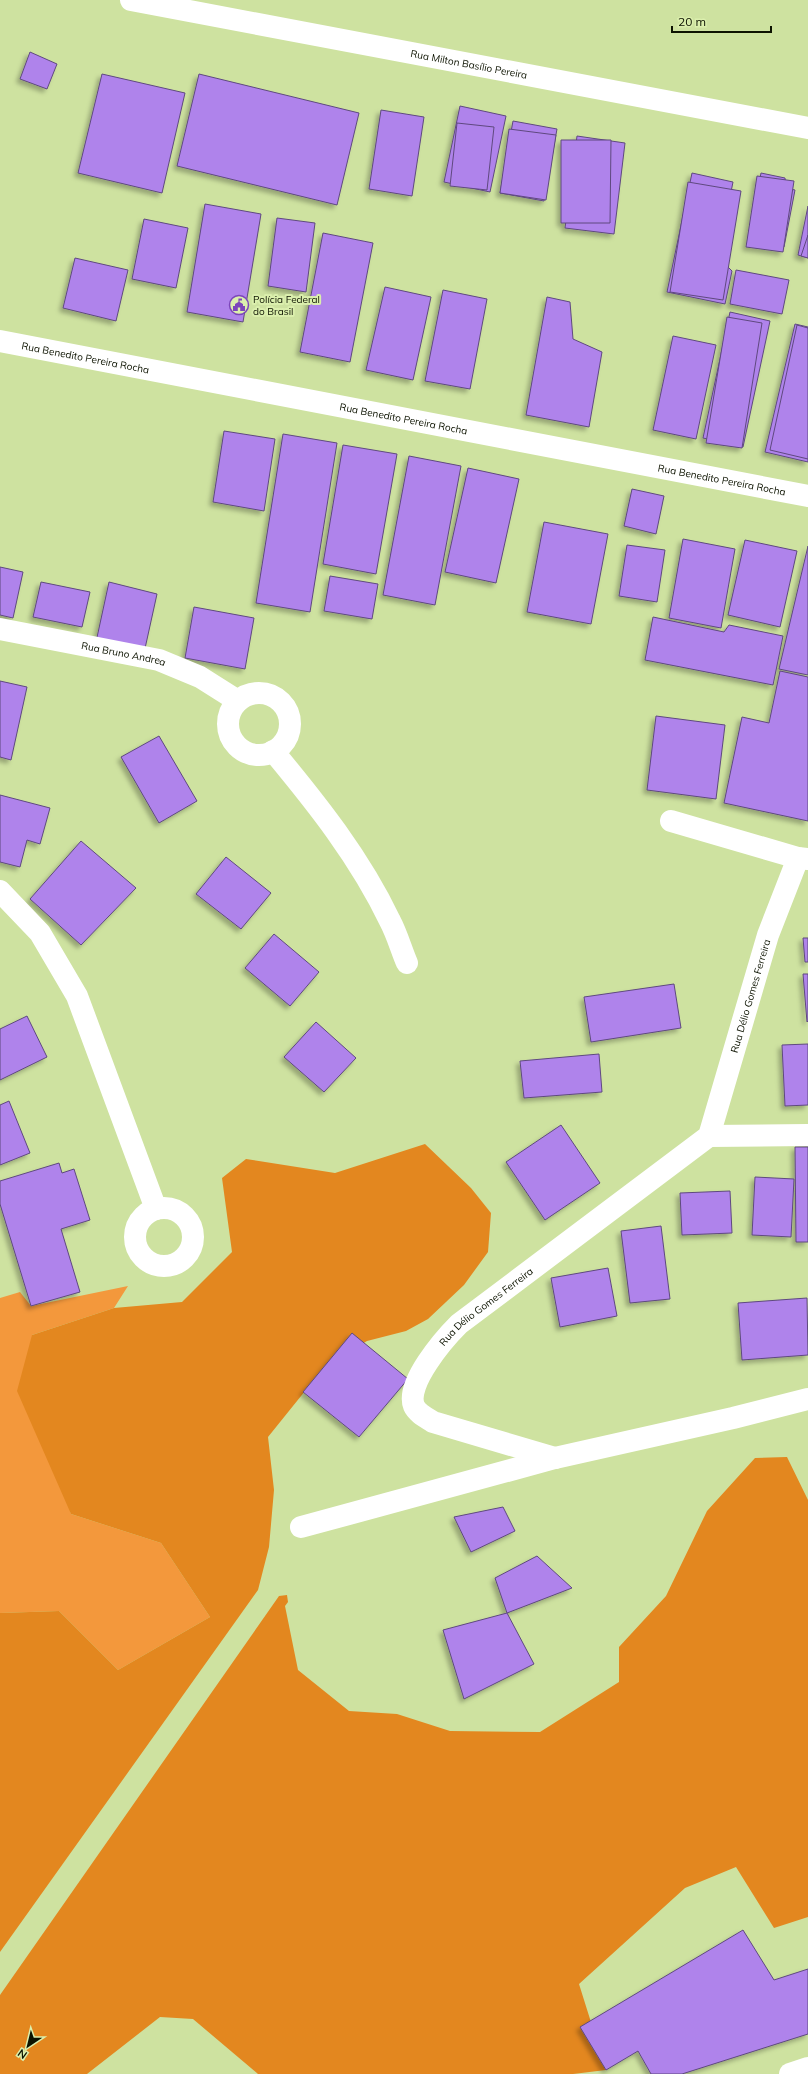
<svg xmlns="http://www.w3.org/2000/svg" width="808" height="2074" viewBox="0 0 808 2074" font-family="Mulish,sans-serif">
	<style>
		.green { fill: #f3983c }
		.forest { fill: #e3871f }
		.building { fill: #af83eb; stroke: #5f497f; filter: url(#shadow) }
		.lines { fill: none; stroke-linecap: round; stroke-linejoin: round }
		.minor { stroke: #fff; stroke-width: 22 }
		.major { stroke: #fff; stroke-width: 22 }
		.labels { text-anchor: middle; stroke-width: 4; stroke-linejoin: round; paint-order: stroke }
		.street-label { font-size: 10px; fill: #0d1300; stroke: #dbefad }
		.poi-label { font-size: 10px; fill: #0d1300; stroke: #dbefad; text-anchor: start }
	</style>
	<defs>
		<filter id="shadow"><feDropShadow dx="-3.5" dy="3.5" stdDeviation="2" flood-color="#0004"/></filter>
	</defs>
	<rect width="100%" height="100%" fill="#cee2a0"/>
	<!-- green -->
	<path class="green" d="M 128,1286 L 114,1308 L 32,1335 L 71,1514 L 161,1543 L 210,1617 L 118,1670 L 59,1611 L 0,1613 L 0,1298 L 20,1292 L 31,1306 Z"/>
	<!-- forest -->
	<g class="forest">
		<path d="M 425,1144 L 471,1188 L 491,1213 L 488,1252 L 464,1285 L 428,1319 L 406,1331 L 367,1341 L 326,1365 L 268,1437 L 274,1490 L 269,1547 L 258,1590 L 0,1952 L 0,1613 L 59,1611 L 118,1670 L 210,1617 L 161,1543 L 71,1514 L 17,1391 L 32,1335 L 114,1308 L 182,1302 L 232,1252 L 222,1178 L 246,1159 L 335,1173 Z"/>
		<path d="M 787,1457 L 808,1500 L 808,1917 L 774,1928 L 736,1867 L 685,1888 L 579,1984 L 606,2070 L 573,2074 L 258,2074 L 193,2019 L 160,2017 L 87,2074 L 0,2074 L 0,1995 L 279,1596 L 287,1595 L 288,1602 L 285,1606 L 298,1670 L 349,1711 L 397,1714 L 450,1731 L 540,1732 L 619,1682 L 619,1647 L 666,1596 L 707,1511 L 755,1458 Z"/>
	</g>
	<!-- building -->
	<g class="building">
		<path d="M 30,52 L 57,64 L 47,89 L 20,79 Z"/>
		<path d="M 102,74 L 185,93 L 162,193 L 78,173 Z"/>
		<path d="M 199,74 L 359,113 L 337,205 L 177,166 Z"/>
		<path d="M 460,106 L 506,116 L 490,192 L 444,182 Z"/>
		<path d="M 381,110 L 424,117 L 412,196 L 369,189 Z"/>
		<path d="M 513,121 L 557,129 L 544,201 L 500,193 Z"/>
		<path d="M 457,123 L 494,127 L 487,190 L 450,186 Z"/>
		<path d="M 509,129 L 556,135 L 546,200 L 500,193 Z"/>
		<path d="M 577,136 L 625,143 L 614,234 L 565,228 Z"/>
		<path d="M 561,140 L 611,140 L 610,223 L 561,223 Z"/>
		<path d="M 692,173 L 733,182 L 720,246 L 723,262 L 732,271 L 725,304 L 667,292 Z"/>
		<path d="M 761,173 L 785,178 L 786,188 L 795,190 L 784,247 L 748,240 Z"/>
		<path d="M 757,176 L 794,181 L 783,252 L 746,247 Z"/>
		<path d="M 688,182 L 741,191 L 723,300 L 670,292 Z"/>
		<path d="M 205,204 L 261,214 L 243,322 L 187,312 Z"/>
		<path d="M 808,206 L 808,258 L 798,255 Z"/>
		<path d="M 277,218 L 315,223 L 306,292 L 268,286 Z"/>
		<path d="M 144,219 L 188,228 L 176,288 L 132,279 Z"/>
		<path d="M 323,233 L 373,243 L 350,362 L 300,352 Z"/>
		<path d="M 808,235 L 808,258 L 801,256 Z"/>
		<path d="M 75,258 L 128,270 L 116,321 L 63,308 Z"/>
		<path d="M 736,270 L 789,280 L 782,314 L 730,304 Z"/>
		<path d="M 385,287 L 431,297 L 413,380 L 366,370 Z"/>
		<path d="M 443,290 L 487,299 L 470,389 L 425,381 Z"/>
		<path d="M 547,297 L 570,302 L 573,339 L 602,352 L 589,427 L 526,415 Z"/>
		<path d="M 730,312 L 770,321 L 743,447 L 703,438 Z"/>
		<path d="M 727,317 L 762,323 L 742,448 L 706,443 Z"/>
		<path d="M 795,324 L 808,327 L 808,462 L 765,452 Z"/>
		<path d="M 797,325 L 808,328 L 808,459 L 770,450 Z"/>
		<path d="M 673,336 L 716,345 L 696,439 L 653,430 Z"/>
		<path d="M 224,431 L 275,439 L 264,511 L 213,502 Z"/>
		<path d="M 283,434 L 337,443 L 310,612 L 256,603 Z"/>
		<path d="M 343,445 L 397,454 L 376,574 L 323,564 Z"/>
		<path d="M 409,456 L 461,466 L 435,605 L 383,595 Z"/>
		<path d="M 468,468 L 519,479 L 496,583 L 445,572 Z"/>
		<path d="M 632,489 L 664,496 L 656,534 L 624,526 Z"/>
		<path d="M 544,522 L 608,534 L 591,624 L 527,612 Z"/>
		<path d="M 683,539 L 735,549 L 721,628 L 669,618 Z"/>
		<path d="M 745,540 L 797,551 L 780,627 L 728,615 Z"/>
		<path d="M 627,545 L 665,550 L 657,602 L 619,596 Z"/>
		<path d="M 808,546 L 808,675 L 779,669 Z"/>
		<path d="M 0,567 L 23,572 L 13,618 L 0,615 Z"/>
		<path d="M 330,576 L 378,584 L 372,619 L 324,611 Z"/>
		<path d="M 41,582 L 90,592 L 82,627 L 33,617 Z"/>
		<path d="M 109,582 L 157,594 L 144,653 L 96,642 Z"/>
		<path d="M 194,607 L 254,618 L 245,669 L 185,658 Z"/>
		<path d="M 653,617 L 724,632 L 729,625 L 783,636 L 773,685 L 645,660 Z"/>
		<path d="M 780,671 L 808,677 L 808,821 L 724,803 L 742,717 L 769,723 Z"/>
		<path d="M 0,681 L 27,687 L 11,760 L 0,757 Z"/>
		<path d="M 656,716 L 725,725 L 716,799 L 647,790 Z"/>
		<path d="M 159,736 L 197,801 L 159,823 L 121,757 Z"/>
		<path d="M 0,795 L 50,808 L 40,844 L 27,840 L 20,867 L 0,862 Z"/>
		<path d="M 81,841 L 136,888 L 81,945 L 30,899 Z"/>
		<path d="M 226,857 L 271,893 L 241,929 L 196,894 Z"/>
		<path d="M 274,934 L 319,972 L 290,1006 L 245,968 Z"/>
		<path d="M 803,938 L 808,938 L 808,962 L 805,962 Z"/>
		<path d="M 803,974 L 808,974 L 808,1021 L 807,1022 Z"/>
		<path d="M 674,984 L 681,1028 L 591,1042 L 584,997 Z"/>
		<path d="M 27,1016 L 47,1057 L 0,1080 L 0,1029 Z"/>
		<path d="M 316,1022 L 356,1058 L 324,1092 L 284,1057 Z"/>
		<path d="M 808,1044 L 808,1105 L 785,1106 L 782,1045 Z"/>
		<path d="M 599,1054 L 602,1092 L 524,1098 L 520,1061 Z"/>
		<path d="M 9,1101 L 30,1153 L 0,1165 L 0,1105 Z"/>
		<path d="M 561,1125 L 600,1183 L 545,1220 L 506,1162 Z"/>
		<path d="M 795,1147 L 808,1147 L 808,1242 L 796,1242 Z"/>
		<path d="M 59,1163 L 62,1173 L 74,1169 L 90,1220 L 61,1229 L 80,1292 L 31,1306 L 0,1204 L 0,1181 Z"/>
		<path d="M 755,1177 L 794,1179 L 791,1237 L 752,1235 Z"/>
		<path d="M 730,1191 L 732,1233 L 682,1235 L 680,1193 Z"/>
		<path d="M 661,1226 L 670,1299 L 630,1303 L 621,1231 Z"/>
		<path d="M 608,1268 L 617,1316 L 560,1327 L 551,1278 Z"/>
		<path d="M 807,1298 L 808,1355 L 742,1360 L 738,1303 Z"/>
		<path d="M 352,1333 L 408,1379 L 359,1437 L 303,1392 Z"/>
		<path d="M 503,1507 L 515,1531 L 471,1552 L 454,1517 Z"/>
		<path d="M 537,1556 L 572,1588 L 507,1613 L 495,1578 Z"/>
		<path d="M 507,1613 L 534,1664 L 464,1699 L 443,1630 Z"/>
		<path d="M 743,1930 L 774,1980 L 808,1969 L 808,2034 L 682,2074 L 651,2074 L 638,2051 L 606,2070 L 580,2027 Z"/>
	</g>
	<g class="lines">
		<!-- minor -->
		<g class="minor">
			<path id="s1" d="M 131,0 L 808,128"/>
			<path id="s2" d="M 0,341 L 808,496"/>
			<path id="s3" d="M 0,629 L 159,660 L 200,677 L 238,701"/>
			<circle cx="259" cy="724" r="31"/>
			<path d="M 273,751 C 317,804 360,858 390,921 C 397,934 401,949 407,963"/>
			<path d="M 671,821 L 798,858 L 808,859"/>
			<path d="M 0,891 L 40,933 L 77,996 L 156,1209"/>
			<path d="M 709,1136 L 808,1135"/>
			<circle cx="164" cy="1237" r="29"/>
			<path id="s4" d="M 555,1458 L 433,1422 C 427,1418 417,1413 414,1406 C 405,1384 444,1339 459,1324 L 709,1136 L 768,935 L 798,858"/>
			<path d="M 301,1527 L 555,1458 L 733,1418 L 808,1399"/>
		</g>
		<!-- major -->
		<path class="major" d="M 790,2074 L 808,2068"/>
	</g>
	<!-- icons -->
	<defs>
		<symbol id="civic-ring" viewBox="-11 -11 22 22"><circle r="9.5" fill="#dbefad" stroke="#7c45bb" stroke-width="1.5"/><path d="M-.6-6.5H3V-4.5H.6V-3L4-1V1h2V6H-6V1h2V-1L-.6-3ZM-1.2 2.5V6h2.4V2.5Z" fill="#7c45bb"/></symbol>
	</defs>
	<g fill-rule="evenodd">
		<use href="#civic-ring" x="228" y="294" width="22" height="22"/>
	</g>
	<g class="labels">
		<!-- street labels -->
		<g class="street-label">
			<text dy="4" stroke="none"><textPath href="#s1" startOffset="344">Rua Milton Basílio Pereira</textPath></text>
			<text dy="4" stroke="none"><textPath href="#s2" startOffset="87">Rua Benedito Pereira Rocha</textPath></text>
			<text dy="4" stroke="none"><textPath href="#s2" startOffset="411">Rua Benedito Pereira Rocha</textPath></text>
			<text dy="4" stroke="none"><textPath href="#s2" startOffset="735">Rua Benedito Pereira Rocha</textPath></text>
			<text dy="4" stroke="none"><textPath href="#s3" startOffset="126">Rua Bruno Andrea</textPath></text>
			<text dy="4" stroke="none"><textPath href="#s4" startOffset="708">Rua Délio Gomes Ferreira</textPath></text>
			<text dy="4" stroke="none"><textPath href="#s4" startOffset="281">Rua Délio Gomes Ferreira</textPath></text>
		</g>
		<!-- poi labels -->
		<g class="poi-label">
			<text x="253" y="303">Polícia Federal<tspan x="253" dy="12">do Brasil</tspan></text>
		</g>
	</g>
	<!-- north arrow -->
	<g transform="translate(28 2046) rotate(215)" stroke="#dbefad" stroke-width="3" paint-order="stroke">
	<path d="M0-3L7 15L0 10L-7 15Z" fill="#0d1300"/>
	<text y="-6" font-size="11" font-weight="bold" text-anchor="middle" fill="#0d1300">N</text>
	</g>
	<!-- scale -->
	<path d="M672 26v6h99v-6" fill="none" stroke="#0d1300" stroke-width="2"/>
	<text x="678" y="26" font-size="12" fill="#0d1300" stroke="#dbefad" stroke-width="3" paint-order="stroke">20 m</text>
</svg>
